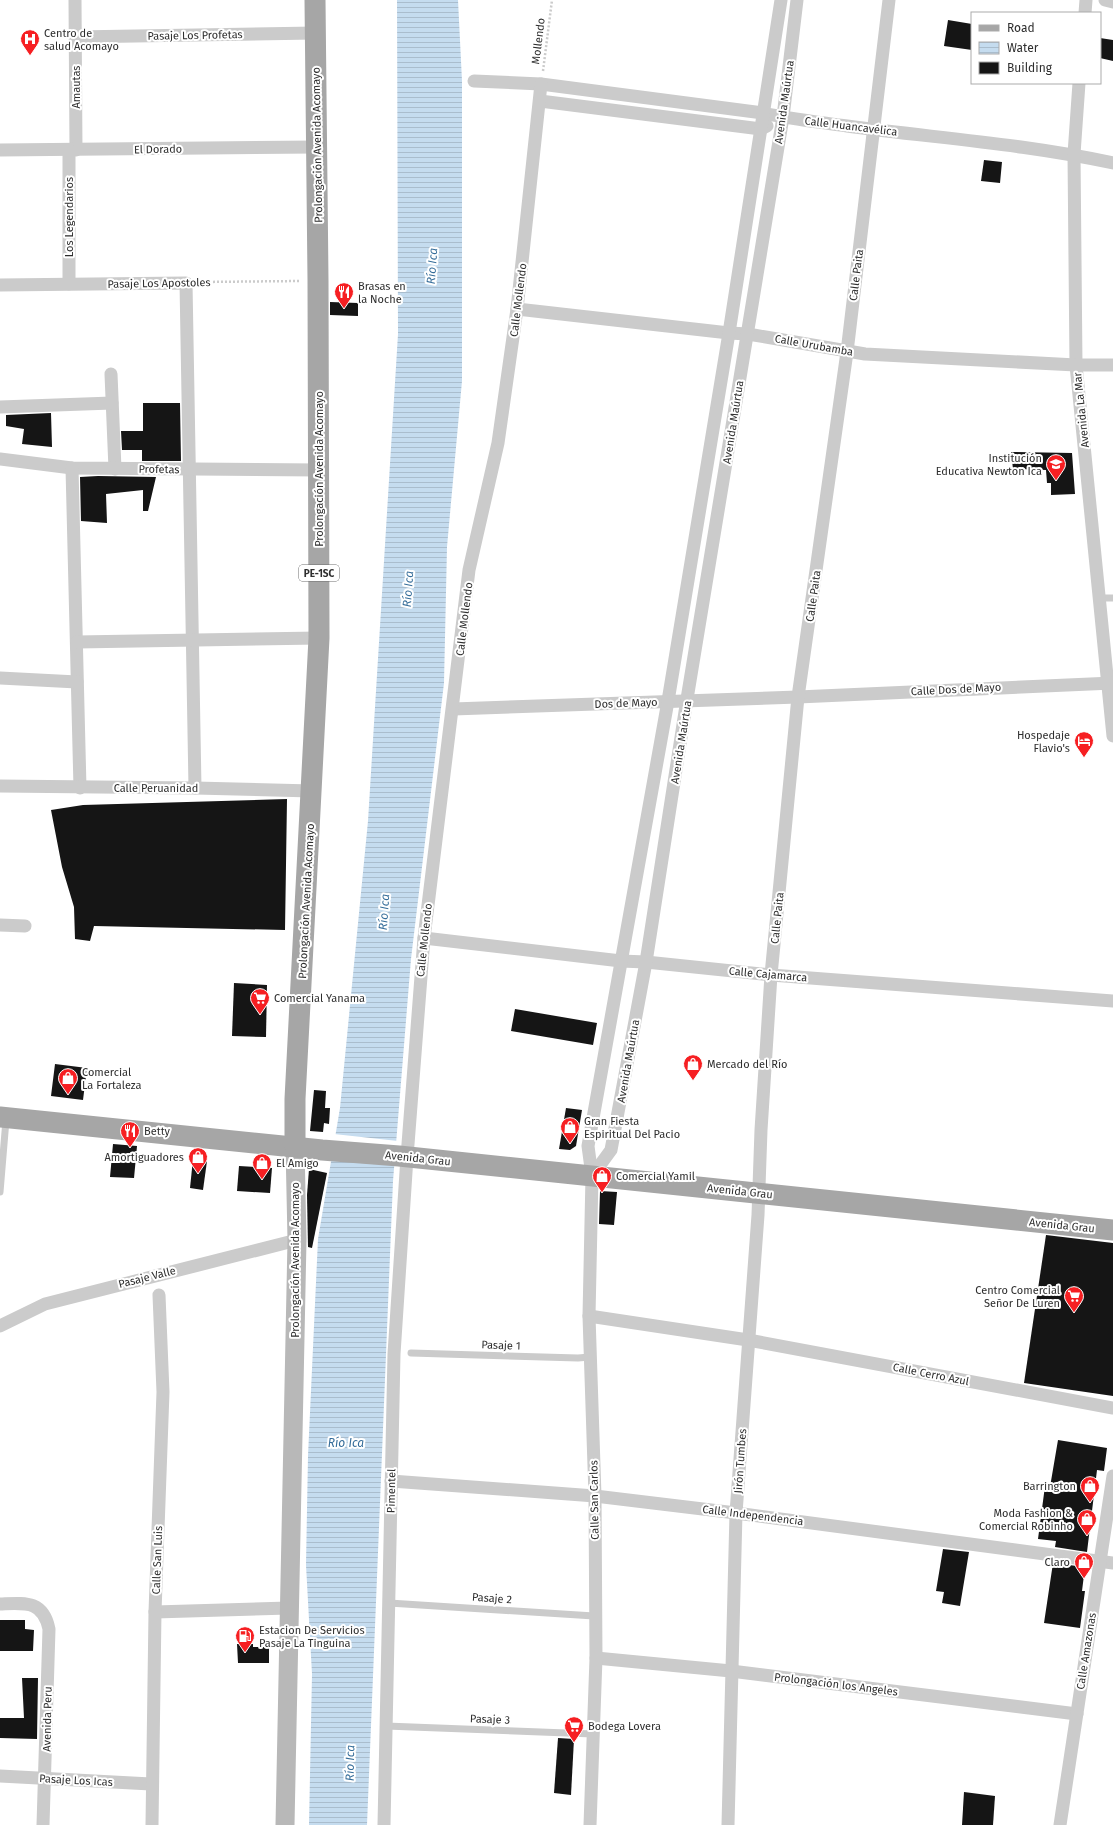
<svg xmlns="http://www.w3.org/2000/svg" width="1113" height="1825" viewBox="0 0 1113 1825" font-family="'Fira Sans',sans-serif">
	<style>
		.water { fill: url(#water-rules) }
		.pier { fill: #fff }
		.building { fill: #151515 }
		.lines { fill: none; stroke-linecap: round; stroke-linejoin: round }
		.path { stroke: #cbcbcb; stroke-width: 2.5; stroke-dasharray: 2 2; stroke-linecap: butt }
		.lane { stroke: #cbcbcb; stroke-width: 7 }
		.street { stroke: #cbcbcb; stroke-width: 13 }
		.secondary { stroke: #b8b8b8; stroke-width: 19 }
		.primary { stroke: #a6a6a6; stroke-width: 21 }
		.labels { text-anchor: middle; stroke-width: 4; stroke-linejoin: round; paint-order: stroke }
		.shield { fill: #fff; stroke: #6d6d6d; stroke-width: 1 }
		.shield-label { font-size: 10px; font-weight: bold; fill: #2e2e2e }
		.poi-label { font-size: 11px; fill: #2e2e2e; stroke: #fff; text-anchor: start }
		.street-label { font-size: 11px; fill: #2e2e2e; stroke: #fff }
		.water-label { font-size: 12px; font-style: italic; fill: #346c99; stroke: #fff }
	</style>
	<defs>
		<pattern id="water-rules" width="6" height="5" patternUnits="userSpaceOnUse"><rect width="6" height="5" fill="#c5dcef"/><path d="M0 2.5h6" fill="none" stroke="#aabdcd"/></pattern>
	</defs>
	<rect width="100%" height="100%" fill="#fff"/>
	<!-- water -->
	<path class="water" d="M 397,0 L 458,0 L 462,81 L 462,381 L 447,547 L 444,683 L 411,959 L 393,1181 L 367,1825 L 309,1825 L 312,1674 L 306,1565 L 308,1456 L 318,1239 L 340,1108 L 368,821 L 398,334 Z"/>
	<!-- pier -->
	<path class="pier" d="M 334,1134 L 398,1141 L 396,1162 L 330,1155 Z"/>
	<!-- building -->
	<g class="building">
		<path d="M 948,20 L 972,24 L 972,50 L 944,46 Z"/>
		<path d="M 1100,38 L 1113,40 L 1113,61 L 1100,58 Z"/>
		<path d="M 984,160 L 1002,162 L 1000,183 L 981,181 Z"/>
		<path d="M 330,302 L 358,303 L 358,316 L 330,315 Z"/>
		<path d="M 143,403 L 180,403 L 181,461 L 142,461 L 142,450 L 122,450 L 121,431 L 143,431 Z"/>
		<path d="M 51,413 L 52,447 L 22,444 L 24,429 L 6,426 L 6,415 Z"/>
		<path d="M 1011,452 L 1072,453 L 1075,494 L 1051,495 L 1051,483 L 1047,483 L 1046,470 L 1013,469 Z"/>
		<path d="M 80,477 L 98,476 L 156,477 L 148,511 L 143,511 L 143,490 L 106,494 L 107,523 L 81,521 Z"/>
		<path d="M 287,799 L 285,930 L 94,926 L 90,941 L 75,939 L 74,907 L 62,867 L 51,810 L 83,805 Z"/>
		<path d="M 234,983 L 267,985 L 266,1037 L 232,1036 Z"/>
		<path d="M 515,1009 L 597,1023 L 593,1045 L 511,1031 Z"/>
		<path d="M 55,1064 L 87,1068 L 83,1100 L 51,1096 Z"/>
		<path d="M 314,1090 L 326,1091 L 325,1108 L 330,1108 L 329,1124 L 324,1123 L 323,1132 L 310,1131 Z"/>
		<path d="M 566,1108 L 582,1110 L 576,1146 L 570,1150 L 559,1149 Z"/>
		<path d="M 113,1144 L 137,1146 L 134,1178 L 110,1177 Z"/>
		<path d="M 193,1159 L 207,1161 L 203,1190 L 190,1188 Z"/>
		<path d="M 239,1166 L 272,1168 L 270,1193 L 237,1191 Z"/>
		<path d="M 309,1169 L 327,1173 L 312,1248 L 308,1247 L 307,1195 Z"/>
		<path d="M 600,1191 L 617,1192 L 614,1225 L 599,1224 Z"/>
		<path d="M 1046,1235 L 1113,1243 L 1113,1396 L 1024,1383 Z"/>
		<path d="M 1058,1440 L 1107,1448 L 1104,1471 L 1097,1470 L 1087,1552 L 1055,1547 L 1056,1541 L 1038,1539 L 1045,1486 L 1050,1487 Z"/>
		<path d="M 943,1549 L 969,1552 L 960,1606 L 942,1603 L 944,1592 L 936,1591 Z"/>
		<path d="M 1053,1563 L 1085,1567 L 1082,1591 L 1085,1591 L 1080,1628 L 1044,1623 Z"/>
		<path d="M 0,1620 L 25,1620 L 25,1629 L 34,1630 L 33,1651 L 0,1651 Z"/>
		<path d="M 237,1644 L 253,1644 L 253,1647 L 269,1647 L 269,1663 L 238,1663 Z"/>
		<path d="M 22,1678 L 38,1678 L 37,1739 L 0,1738 L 0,1718 L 24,1718 Z"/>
		<path d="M 558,1738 L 574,1739 L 571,1795 L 554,1793 Z"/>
		<path d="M 964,1792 L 995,1796 L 993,1825 L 962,1825 Z"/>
	</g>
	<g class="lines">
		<!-- path -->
		<g class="path">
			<path d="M 543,71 L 552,0"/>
			<path d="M 201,282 L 300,281"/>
		</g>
		<!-- lane -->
		<g class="lane">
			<path d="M 1099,598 L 1113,598"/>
			<path d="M 0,1192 L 6,1120"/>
			<path d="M 411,1353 L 578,1358 L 590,1357"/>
			<path d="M 389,1603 L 594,1616"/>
			<path d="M 386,1726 L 593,1734"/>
		</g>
		<!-- street -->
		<g class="street">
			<path d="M 75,0 L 76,150"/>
			<path d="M 1105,0 L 1113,2"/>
			<path d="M 1085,13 L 1086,0"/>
			<path d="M 75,37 L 315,33"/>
			<path d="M 474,81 L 541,84 L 763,113 C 791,119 819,122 847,126 C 936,138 1026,144 1113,163"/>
			<path d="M 1079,83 L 1074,154 L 1076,365 L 1113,736"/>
			<path d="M 540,101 L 761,129 L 767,126"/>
			<path d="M 0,150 L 317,147"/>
			<path d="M 69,284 L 69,150"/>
			<path d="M 0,285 L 186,283 L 195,788"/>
			<path d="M 517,309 L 729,333 L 748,334 L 865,354 L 1076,365 L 1113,365"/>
			<path d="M 111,374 L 115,469"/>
			<path d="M 0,407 L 112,403"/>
			<path d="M 0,459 L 72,468 L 319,470"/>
			<path d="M 72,468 L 80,788"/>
			<path d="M 77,642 L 319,638"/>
			<path d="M 0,678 L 77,682"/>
			<path d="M 453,709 L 798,697 L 1113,683"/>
			<path d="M 0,786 L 195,788 L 312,791"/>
			<path d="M 0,925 L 25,926"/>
			<path d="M 424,938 L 621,961 L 646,962 L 771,975 L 1113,1001"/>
			<path d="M 592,1176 L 611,1150 L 646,962 L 687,699 L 783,117 L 797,0"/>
			<path d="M 589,1316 L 748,1340 L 1113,1408"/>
			<path d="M 0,1326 L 45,1304 L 297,1240"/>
			<path d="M 391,1481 L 595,1496 L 736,1513 L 1113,1563"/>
			<path d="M 0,1604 C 25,1603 43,1600 49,1629 L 43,1825"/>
			<path d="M 155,1612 L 289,1608"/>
			<path d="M 596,1658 L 731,1671 L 1077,1714"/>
			<path d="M 0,1776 L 151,1784"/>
			<path d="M 152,1825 L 155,1612 L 163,1392 L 159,1295"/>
			<path d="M 384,1825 L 394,1354 L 407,1157 L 424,938 L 469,570 L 498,443 L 517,309 L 541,84"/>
			<path d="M 590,1825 L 596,1658 L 595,1496 L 589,1316 L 592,1176 L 588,1146 L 668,701 L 729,333 L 781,0"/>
			<path d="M 728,1825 L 736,1513 L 758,1215 L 761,1130 L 771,975 L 798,697 L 847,352 L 889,0"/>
			<path d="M 1060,1825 L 1113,1476"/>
		</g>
		<!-- secondary -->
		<path class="secondary" d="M 285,1825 L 297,1240 L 295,1146"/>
		<!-- primary -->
		<g class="primary">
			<path d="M 0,1117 L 322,1150 L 399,1156 L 1113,1230"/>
			<path d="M 295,1146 L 295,1099 L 319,638 L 318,280 L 315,0"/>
		</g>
	</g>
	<!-- icons -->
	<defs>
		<symbol id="hospital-pin" viewBox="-11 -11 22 30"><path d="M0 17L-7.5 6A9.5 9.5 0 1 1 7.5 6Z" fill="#f61f22" stroke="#fff"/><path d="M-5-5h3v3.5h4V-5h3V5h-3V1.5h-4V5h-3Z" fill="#fff"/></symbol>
		<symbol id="restaurant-pin" viewBox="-11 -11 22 30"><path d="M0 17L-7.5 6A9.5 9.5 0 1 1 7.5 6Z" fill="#f61f22" stroke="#fff"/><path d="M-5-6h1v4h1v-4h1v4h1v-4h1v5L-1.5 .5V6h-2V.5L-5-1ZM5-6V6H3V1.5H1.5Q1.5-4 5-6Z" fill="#fff"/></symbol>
		<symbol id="school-pin" viewBox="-11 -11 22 30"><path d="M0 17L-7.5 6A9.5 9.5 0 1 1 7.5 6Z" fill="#f61f22" stroke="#fff"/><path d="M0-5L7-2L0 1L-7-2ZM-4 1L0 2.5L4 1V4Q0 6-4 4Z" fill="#fff"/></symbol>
		<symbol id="hotel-pin" viewBox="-11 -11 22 30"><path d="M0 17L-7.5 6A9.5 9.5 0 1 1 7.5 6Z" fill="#f61f22" stroke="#fff"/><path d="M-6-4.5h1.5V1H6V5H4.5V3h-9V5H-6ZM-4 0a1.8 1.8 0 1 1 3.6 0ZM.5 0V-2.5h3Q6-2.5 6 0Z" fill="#fff"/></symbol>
		<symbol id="supermarket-pin" viewBox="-11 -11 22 30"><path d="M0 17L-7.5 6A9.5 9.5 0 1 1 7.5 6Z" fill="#f61f22" stroke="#fff"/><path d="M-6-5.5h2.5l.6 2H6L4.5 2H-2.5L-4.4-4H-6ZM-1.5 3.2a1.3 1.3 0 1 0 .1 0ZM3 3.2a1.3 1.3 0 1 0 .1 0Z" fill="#fff"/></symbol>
		<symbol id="shop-pin" viewBox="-11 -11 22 30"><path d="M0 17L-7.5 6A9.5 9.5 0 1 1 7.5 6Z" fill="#f61f22" stroke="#fff"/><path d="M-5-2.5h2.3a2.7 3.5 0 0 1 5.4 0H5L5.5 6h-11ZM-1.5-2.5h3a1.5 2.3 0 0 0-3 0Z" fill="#fff"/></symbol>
		<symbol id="fuel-pin" viewBox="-11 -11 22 30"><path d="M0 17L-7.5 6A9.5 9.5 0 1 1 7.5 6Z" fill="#f61f22" stroke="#fff"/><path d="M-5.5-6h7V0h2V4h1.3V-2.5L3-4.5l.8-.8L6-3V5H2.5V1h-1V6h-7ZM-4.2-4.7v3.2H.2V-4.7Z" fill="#fff"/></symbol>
	</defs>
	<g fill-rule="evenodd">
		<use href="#hospital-pin" x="19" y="28" width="22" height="30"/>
		<use href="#restaurant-pin" x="333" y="281" width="22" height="30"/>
		<use href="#school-pin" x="1045" y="453" width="22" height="30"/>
		<use href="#hotel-pin" x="1073" y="730" width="22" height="30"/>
		<use href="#supermarket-pin" x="249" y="987" width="22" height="30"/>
		<use href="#shop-pin" x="682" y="1053" width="22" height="30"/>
		<use href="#shop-pin" x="57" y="1067" width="22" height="30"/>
		<use href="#shop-pin" x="559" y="1116" width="22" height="30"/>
		<use href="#restaurant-pin" x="119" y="1120" width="22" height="30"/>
		<use href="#shop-pin" x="187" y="1146" width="22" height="30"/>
		<use href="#shop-pin" x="251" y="1152" width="22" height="30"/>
		<use href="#shop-pin" x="591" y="1165" width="22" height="30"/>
		<use href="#supermarket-pin" x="1063" y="1285" width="22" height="30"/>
		<use href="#shop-pin" x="1079" y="1475" width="22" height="30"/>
		<use href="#shop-pin" x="1076" y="1508" width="22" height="30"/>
		<use href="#shop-pin" x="1073" y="1551" width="22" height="30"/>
		<use href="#fuel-pin" x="234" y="1625" width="22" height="30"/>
		<use href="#supermarket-pin" x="563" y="1715" width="22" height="30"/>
	</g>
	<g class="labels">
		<!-- shield labels -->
		<rect class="shield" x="299" y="565" width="40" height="16" rx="3"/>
		<g class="shield-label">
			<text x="319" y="577">PE-1SC</text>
		</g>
		<!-- poi labels -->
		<g class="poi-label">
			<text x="44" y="37">Centro de<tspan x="44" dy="13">salud Acomayo</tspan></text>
			<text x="358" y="290">Brasas en<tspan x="358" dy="13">la Noche</tspan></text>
			<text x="1042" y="462" text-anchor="end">Institución<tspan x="1042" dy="13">Educativa Newton Ica</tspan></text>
			<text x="1070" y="739" text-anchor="end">Hospedaje<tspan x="1070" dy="13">Flavio's</tspan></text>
			<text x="274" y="1002">Comercial Yanama</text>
			<text x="707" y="1068">Mercado del Río</text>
			<text x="82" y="1076">Comercial<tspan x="82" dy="13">La Fortaleza</tspan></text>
			<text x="584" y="1125">Gran Fiesta<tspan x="584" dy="13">Espiritual Del Pacio</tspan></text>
			<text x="144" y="1135">Betty</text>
			<text x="184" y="1161" text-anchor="end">Amortiguadores</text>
			<text x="276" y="1167">El Amigo</text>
			<text x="616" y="1180">Comercial Yamil</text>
			<text x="1060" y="1294" text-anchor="end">Centro Comercial<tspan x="1060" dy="13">Señor De Luren</tspan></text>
			<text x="1076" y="1490" text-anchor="end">Barrington</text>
			<text x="1073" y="1517" text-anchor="end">Moda Fashion &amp;<tspan x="1073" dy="13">Comercial Robinho</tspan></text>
			<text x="1070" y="1566" text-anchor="end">Claro</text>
			<text x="259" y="1634">Estacion De Servicios<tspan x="259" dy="13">Pasaje La Tinguina</tspan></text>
			<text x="588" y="1730">Bodega Lovera</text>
		</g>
		<!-- street labels -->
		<g class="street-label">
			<text transform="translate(195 35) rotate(-1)" y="4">Pasaje Los Profetas</text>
			<text transform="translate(538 41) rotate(-83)" y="4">Mollendo</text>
			<text transform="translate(76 87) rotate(-90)" y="4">Amautas</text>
			<text transform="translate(784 102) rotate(-82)" y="4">Avenida Maúrtua</text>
			<text transform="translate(851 126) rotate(7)" y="4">Calle Huancavélica</text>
			<text transform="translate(317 145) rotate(-91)" y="4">Prolongación Avenida Acomayo</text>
			<text transform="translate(158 149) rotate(-1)" y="4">El Dorado</text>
			<text transform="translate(69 217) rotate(-90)" y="4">Los Legendarios</text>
			<text transform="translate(856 275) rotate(-83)" y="4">Calle Paita</text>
			<text transform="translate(159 283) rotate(-1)" y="4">Pasaje Los Apostoles</text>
			<text transform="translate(518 300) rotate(-83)" y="4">Calle Mollendo</text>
			<text transform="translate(814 345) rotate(10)" y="4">Calle Urubamba</text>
			<text transform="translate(1081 410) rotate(-96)" y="4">Avenida La Mar</text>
			<text transform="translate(733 422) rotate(-81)" y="4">Avenida Maúrtua</text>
			<text transform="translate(159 469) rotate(1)" y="4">Profetas</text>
			<text transform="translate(319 469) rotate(-90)" y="4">Prolongación Avenida Acomayo</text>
			<text transform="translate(813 596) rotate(-82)" y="4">Calle Paita</text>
			<text transform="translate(464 619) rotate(-83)" y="4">Calle Mollendo</text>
			<text transform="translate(956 689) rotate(-3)" y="4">Calle Dos de Mayo</text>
			<text transform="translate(626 703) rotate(-2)" y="4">Dos de Mayo</text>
			<text transform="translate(681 742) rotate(-81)" y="4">Avenida Maúrtua</text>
			<text x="156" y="792">Calle Peruanidad</text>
			<text transform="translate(306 901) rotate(-87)" y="4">Prolongación Avenida Acomayo</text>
			<text transform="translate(777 918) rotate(-84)" y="4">Calle Paita</text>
			<text transform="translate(424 940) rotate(-84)" y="4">Calle Mollendo</text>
			<text transform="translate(768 974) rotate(5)" y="4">Calle Cajamarca</text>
			<text transform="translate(628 1061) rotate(-80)" y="4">Avenida Maúrtua</text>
			<text transform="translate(418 1158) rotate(6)" y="4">Avenida Grau</text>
			<text transform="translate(740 1191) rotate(6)" y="4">Avenida Grau</text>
			<text transform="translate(1062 1225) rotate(6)" y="4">Avenida Grau</text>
			<text transform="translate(295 1260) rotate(-90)" y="4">Prolongación Avenida Acomayo</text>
			<text transform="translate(147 1277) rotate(-14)" y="4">Pasaje Valle</text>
			<text transform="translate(501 1345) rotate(2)" y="4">Pasaje 1</text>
			<text transform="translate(931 1374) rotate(11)" y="4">Calle Cerro Azul</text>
			<text transform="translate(740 1461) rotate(-86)" y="4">Jirón Tumbes</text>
			<text transform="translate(391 1491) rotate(-89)" y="4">Pimentel</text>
			<text transform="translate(594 1500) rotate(-91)" y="4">Calle San Carlos</text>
			<text transform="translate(753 1515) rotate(7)" y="4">Calle Independencia</text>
			<text transform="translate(157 1560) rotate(-88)" y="4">Calle San Luis</text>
			<text transform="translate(492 1598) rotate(4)" y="4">Pasaje 2</text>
			<text transform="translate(1086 1651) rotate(-81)" y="4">Calle Amazonas</text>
			<text transform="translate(836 1684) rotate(7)" y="4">Prolongación los Angeles</text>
			<text transform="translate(47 1719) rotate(-89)" y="4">Avenida Peru</text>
			<text transform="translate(490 1719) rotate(2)" y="4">Pasaje 3</text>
			<text transform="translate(76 1780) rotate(3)" y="4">Pasaje Los Icas</text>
		</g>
		<!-- water labels -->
		<g class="water-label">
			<text transform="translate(432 266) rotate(-86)" y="4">Río Ica</text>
			<text transform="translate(408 589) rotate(-86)" y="4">Río Ica</text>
			<text transform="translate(384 912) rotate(-86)" y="4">Río Ica</text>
			<text x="346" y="1447">Río Ica</text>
			<text transform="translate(350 1763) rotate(-89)" y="4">Río Ica</text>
		</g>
	</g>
	<!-- legend -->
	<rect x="971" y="12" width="130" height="72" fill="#ffffff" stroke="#ababab"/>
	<rect x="979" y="25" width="20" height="6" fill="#a6a6a6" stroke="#ababab"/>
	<text x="1007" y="32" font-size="12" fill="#2e2e2e">Road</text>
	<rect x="979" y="42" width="20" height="12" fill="url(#water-rules)" stroke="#ababab"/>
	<text x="1007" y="52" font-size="12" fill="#2e2e2e">Water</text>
	<rect x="979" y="62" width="20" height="12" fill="#151515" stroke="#ababab"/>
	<text x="1007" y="72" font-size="12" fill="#2e2e2e">Building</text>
</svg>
